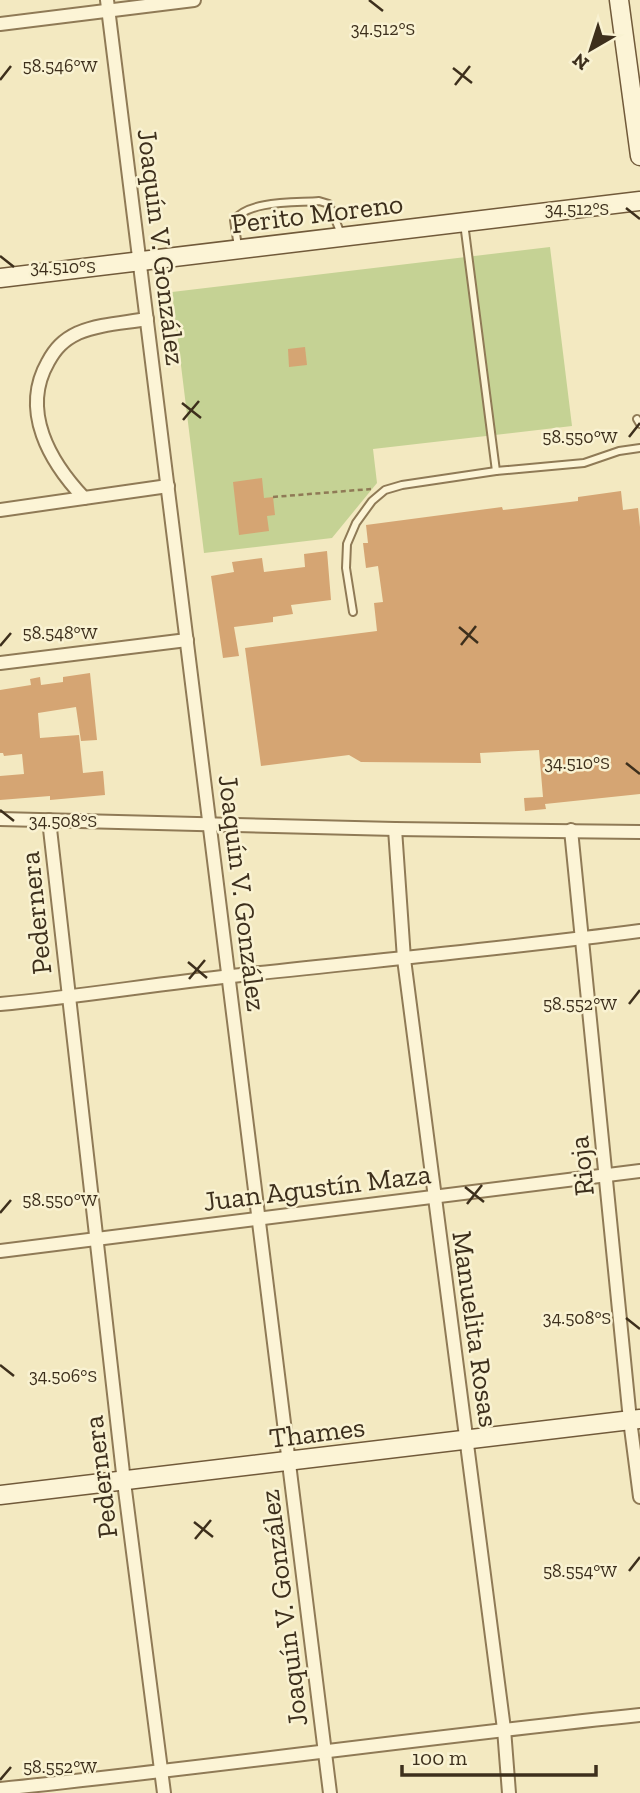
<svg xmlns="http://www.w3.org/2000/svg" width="640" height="1793" viewBox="0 0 640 1793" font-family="'Zilla Slab',serif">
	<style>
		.green { fill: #c5d294 }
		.building { fill: #d5a573 }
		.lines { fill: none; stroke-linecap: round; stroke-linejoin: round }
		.lane-casing { stroke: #8f7a56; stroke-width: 10 }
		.street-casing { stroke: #8f7a56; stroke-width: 16 }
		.secondary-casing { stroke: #715a3a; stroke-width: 21 }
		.path { stroke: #8f7a56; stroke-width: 2.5; stroke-dasharray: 5 3.5; stroke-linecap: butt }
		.lane { stroke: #fcf4d6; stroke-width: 6 }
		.street { stroke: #fcf4d6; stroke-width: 12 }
		.secondary { stroke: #fcf4d6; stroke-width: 18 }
		.ticks { fill: none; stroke: #3d2f1c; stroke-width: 2.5 }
		.labels { text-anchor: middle; stroke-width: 5; stroke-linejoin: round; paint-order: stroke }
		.street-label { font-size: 28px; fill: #3d2f1c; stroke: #f9f2d2 }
		.ticks-label { font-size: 18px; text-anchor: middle; fill: #3d2f1c; stroke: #f9f2d2; stroke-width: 5; stroke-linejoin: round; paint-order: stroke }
	</style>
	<rect width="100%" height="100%" fill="#f3e9c1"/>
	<!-- green -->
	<path class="green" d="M 550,247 L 572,426 L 373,449 L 377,483 L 332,538 L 204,553 L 172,292 Z"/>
	<!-- building -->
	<g class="building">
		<path d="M 305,347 L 307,365 L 289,367 L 288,349 Z"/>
		<path d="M 262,478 L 264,498 L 273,497 L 275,515 L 267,516 L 269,531 L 239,535 L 233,482 Z"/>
		<path d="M 621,491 L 623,510 L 638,508 L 640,527 L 640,794 L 545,804 L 546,809 L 525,811 L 524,798 L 543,797 L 539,750 L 480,753 L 481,763 L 361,762 L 349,755 L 261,766 L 245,648 L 377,631 L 374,603 L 383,602 L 378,566 L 366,568 L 363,543 L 368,543 L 366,525 L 502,507 L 503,510 L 578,501 L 578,497 Z"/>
		<path d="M 327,551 L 331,600 L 291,605 L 293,614 L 273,617 L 273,622 L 234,627 L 239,656 L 223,658 L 211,576 L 234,572 L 232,562 L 262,558 L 264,572 L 305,567 L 304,554 Z"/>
		<path d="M 90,673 L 97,740 L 81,741 L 76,707 L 38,713 L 40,738 L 79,735 L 83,773 L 103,771 L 105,795 L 50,800 L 50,796 L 0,800 L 0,776 L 24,774 L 22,754 L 4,756 L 3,753 L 0,753 L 0,690 L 31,685 L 30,679 L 40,677 L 41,685 L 63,682 L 63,677 Z"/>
	</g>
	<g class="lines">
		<defs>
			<g id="lane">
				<path d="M 464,223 L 496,471"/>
				<path d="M 238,247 L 234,220 C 250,200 295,203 319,201 L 329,204 L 341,234"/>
				<path d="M 637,419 L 640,424"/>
				<path d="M 353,612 L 346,568 L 347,544 L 356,523 L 372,501 L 385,490 L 402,485 L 496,471 L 584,463 L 619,451 L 640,448"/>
			</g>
			<g id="street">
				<path d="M 107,0 L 330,1793"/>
				<path d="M 0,24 L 194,0"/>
				<path d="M 84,498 C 50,462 20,411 48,362 C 55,349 63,340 78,333 C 99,324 124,323 147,319"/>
				<path d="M 0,510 L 168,486"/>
				<path d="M 0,663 L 187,640"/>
				<path d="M 0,819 L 395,829 L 640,832"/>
				<path d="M 49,820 L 124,1482 L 164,1793"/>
				<path d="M 395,829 L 404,959 L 504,1729 L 509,1793"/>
				<path d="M 571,830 L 630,1420 L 640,1497"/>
				<path d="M 0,1004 C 78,997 155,984 232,976 C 368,961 504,949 640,931"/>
				<path d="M 0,1251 L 640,1171"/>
				<path d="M 0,1789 C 214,1767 426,1737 640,1715"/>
			</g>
			<g id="secondary">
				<path d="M 619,0 L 640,156"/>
				<path d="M 0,278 L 640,201"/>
				<path d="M 0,1495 L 640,1419"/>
			</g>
		</defs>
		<!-- lane casing -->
		<use href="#lane" class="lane-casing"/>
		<!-- street casing -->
		<use href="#street" class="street-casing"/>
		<!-- secondary casing -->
		<use href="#secondary" class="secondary-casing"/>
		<!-- path -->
		<path class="path" d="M 273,497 L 371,489"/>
		<!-- lane -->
		<use href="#lane" class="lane"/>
		<!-- street -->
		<use href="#street" class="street"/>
		<!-- secondary -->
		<use href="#secondary" class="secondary"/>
	</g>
	<!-- ticks -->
	<path class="ticks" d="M 369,0 L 383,11M 453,68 L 472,83M 0,80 L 11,66M 455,85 L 470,66M 626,208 L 640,219M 0,256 L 14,267M 182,403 L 201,418M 183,420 L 199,401M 629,437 L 640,423M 459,627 L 478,643M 461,645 L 476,626M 0,646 L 11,633M 626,763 L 640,774M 0,810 L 14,821M 188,962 L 207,978M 189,979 L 205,960M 629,1004 L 640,990M 465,1187 L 484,1202M 467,1204 L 482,1185M 0,1213 L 11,1200M 626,1318 L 640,1329M 0,1365 L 14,1376M 194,1522 L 213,1537M 195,1539 L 211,1520M 629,1571 L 640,1557M 0,1780 L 11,1767"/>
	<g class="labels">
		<!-- street labels -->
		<g class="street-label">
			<text transform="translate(317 213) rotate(-7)" y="10">Perito Moreno</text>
			<text transform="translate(162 247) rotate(83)" y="10">Joaquín V. González</text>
			<text transform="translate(243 893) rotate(83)" y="10">Joaquín V. González</text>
			<text transform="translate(35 913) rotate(-96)" y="10">Pedernera</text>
			<text transform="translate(581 1166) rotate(-96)" y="10">Rioja</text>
			<text transform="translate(317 1187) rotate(-7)" y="10">Juan Agustín Maza</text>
			<text transform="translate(476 1329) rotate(82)" y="10">Manuelita Rosas</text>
			<text transform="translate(317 1432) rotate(-7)" y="10">Thames</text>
			<text transform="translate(100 1477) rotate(-97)" y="10">Pedernera</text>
			<text transform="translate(283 1608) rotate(-97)" y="10">Joaquín V. González</text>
		</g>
	</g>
	<g class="ticks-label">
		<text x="383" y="35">34.512°S</text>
		<text x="60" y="72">58.546°W</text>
		<text x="577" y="215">34.512°S</text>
		<text x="63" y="273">34.510°S</text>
		<text x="580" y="443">58.550°W</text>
		<text x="60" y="639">58.548°W</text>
		<text x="577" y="769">34.510°S</text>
		<text x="63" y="827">34.508°S</text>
		<text x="580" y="1010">58.552°W</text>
		<text x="60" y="1206">58.550°W</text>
		<text x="577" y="1324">34.508°S</text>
		<text x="63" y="1382">34.506°S</text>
		<text x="580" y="1577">58.554°W</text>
		<text x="60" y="1773">58.552°W</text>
	</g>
	<!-- north arrow -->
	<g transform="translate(591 49) rotate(219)" stroke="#f9f2d2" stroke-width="5" paint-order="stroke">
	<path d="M0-5L12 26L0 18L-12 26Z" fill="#3d2f1c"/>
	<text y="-10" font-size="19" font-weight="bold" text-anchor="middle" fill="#3d2f1c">N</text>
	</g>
	<!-- scale -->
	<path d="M402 1765v10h194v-10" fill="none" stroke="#3d2f1c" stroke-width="3.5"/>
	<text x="412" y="1765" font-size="21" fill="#3d2f1c" stroke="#f9f2d2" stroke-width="5" paint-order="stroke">100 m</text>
</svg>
